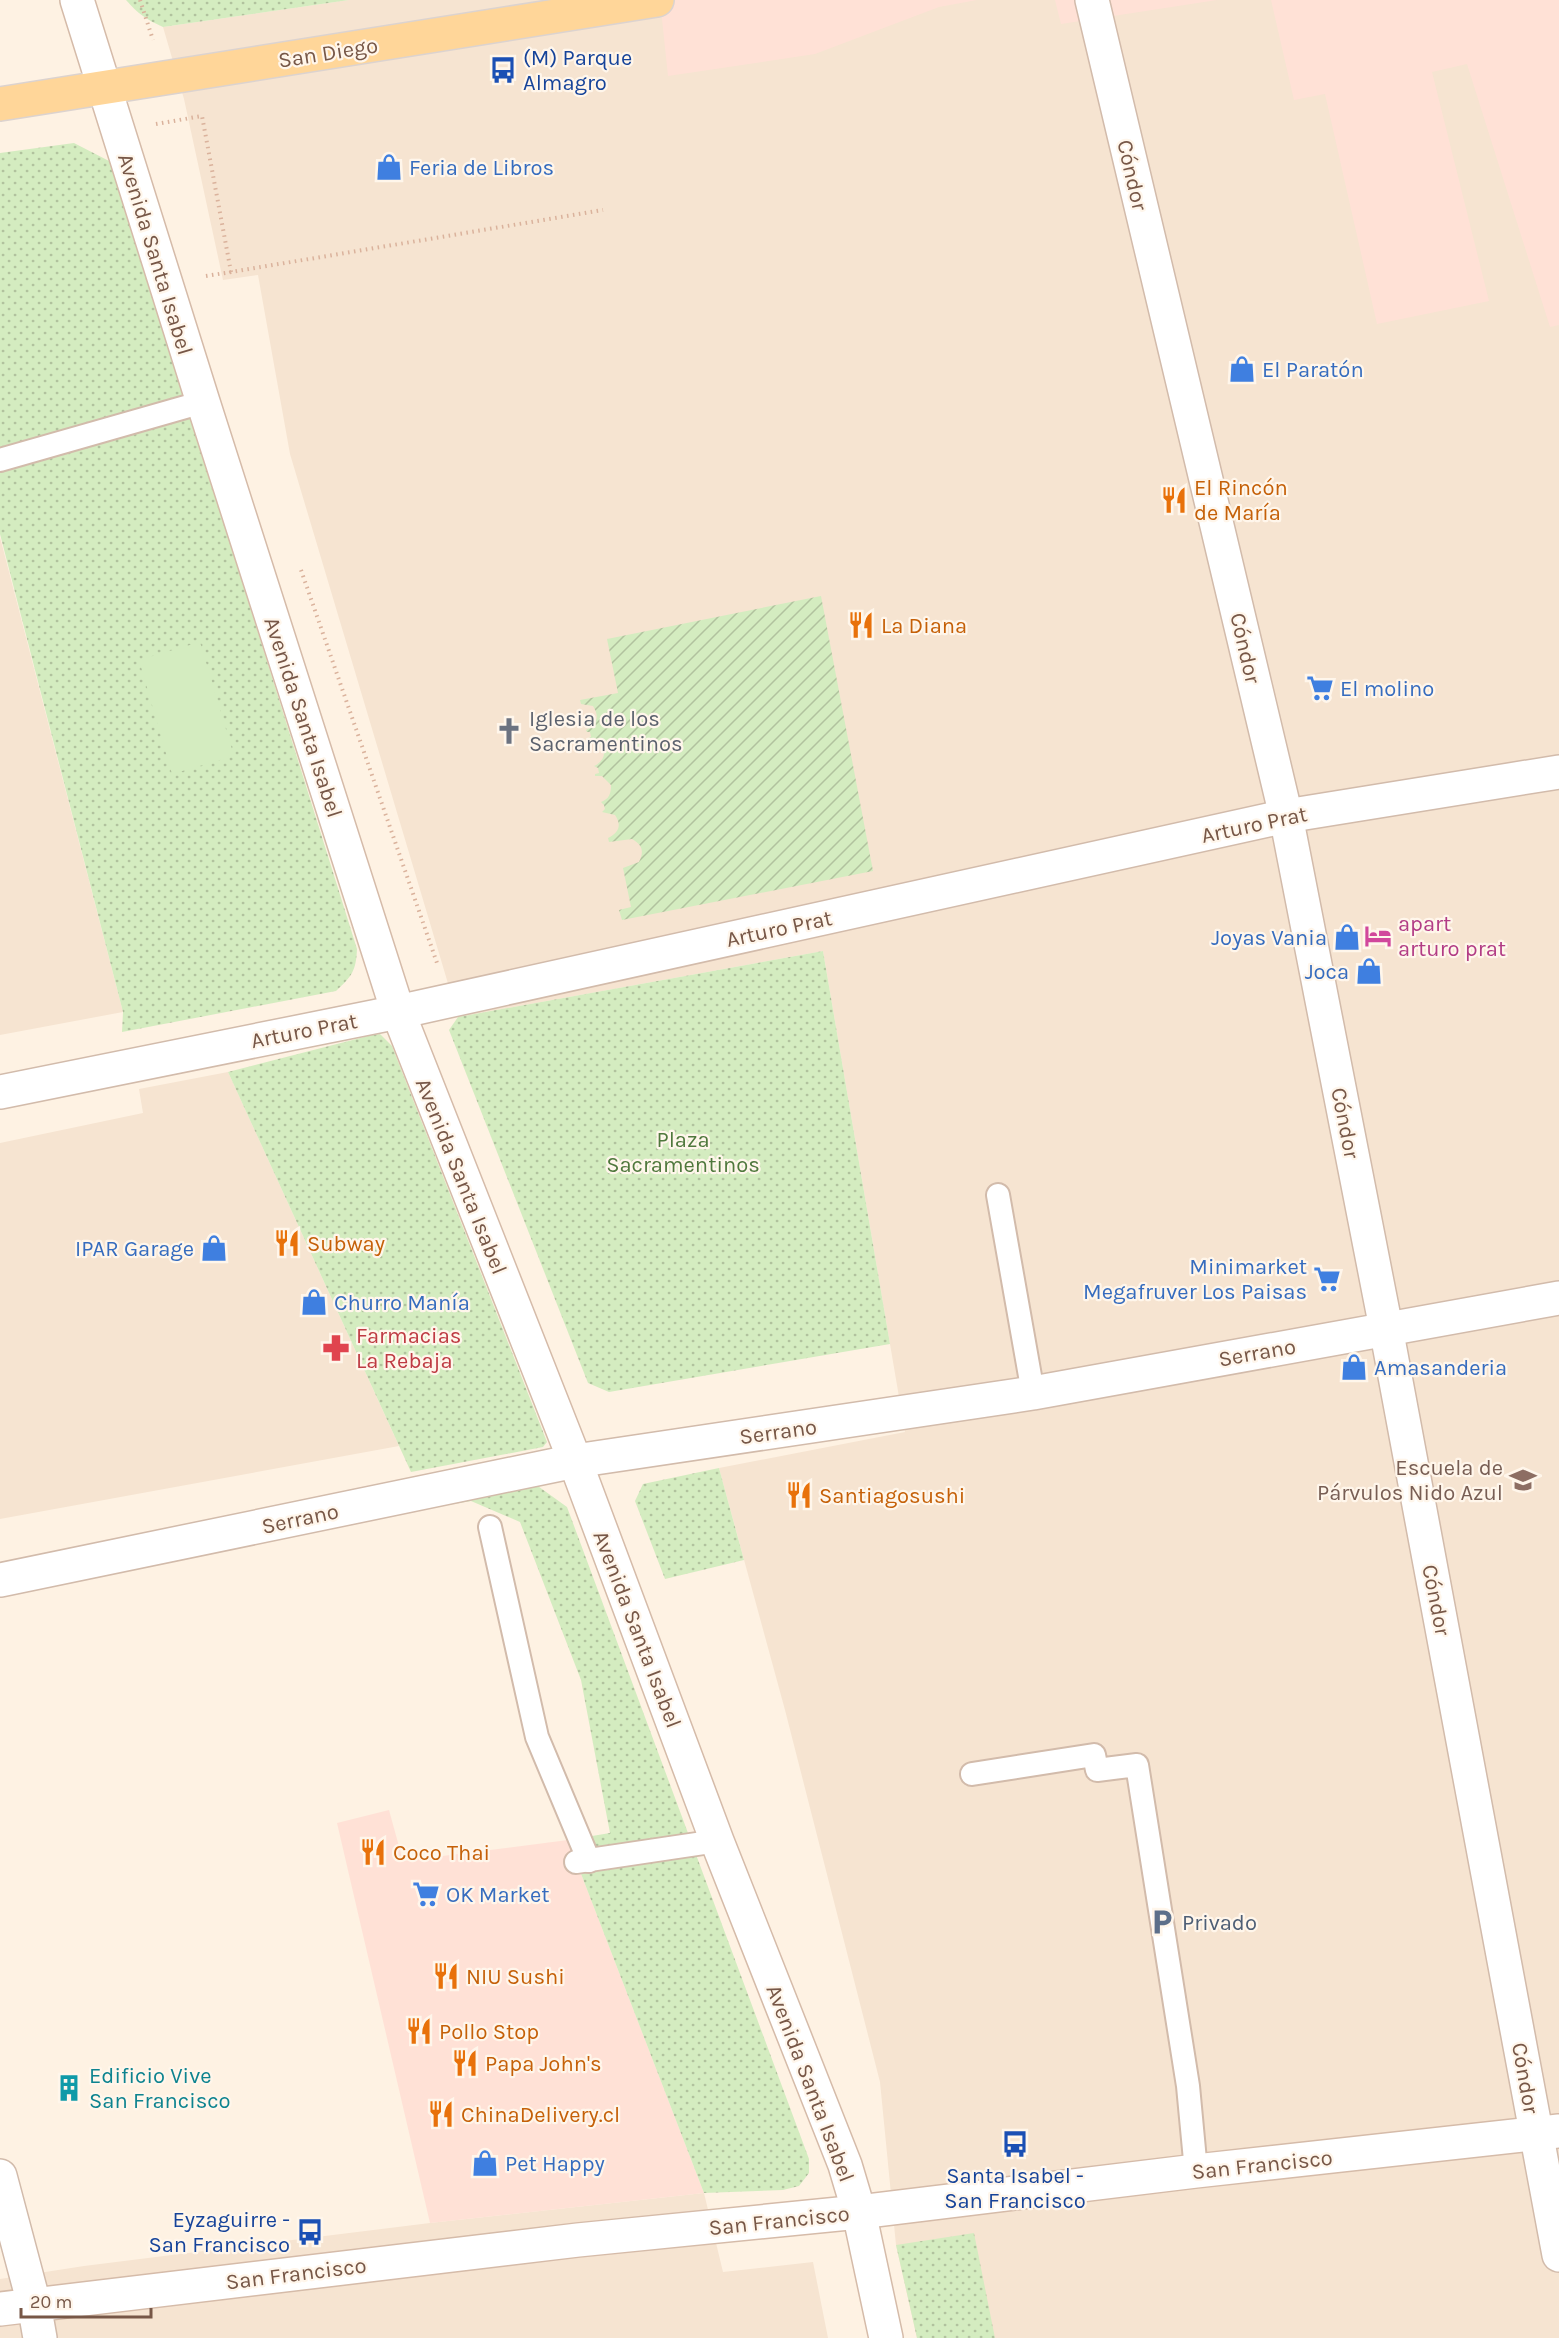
<svg xmlns="http://www.w3.org/2000/svg" width="1559" height="2338" viewBox="0 0 1559 2338" font-family="Karla,sans-serif">
	<style>
		.residential { fill: #f6e4d1 }
		.commercial { fill: #ffe1d6 }
		.park { fill: url(#park-dots) }
		.garden { fill: url(#garden-furrows) }
		.pitch { fill: #d4ecc0 }
		.lines { fill: none; stroke-linecap: round; stroke-linejoin: round }
		.service-casing { stroke: #d2bbab; stroke-width: 26 }
		.minor-casing { stroke: #d2bbab; stroke-width: 36 }
		.secondary-casing { stroke: #d5bba9; stroke-width: 36 }
		.primary-casing { stroke: #dcd3cf; stroke-width: 36 }
		.path { stroke: #dab29c; stroke-width: 4; stroke-dasharray: 1.5 4.5; stroke-linecap: butt }
		.service { stroke: #fff; stroke-width: 22 }
		.minor { stroke: #fff; stroke-width: 33 }
		.secondary { stroke: #fff; stroke-width: 33 }
		.primary { stroke: #ffd699; stroke-width: 33 }
		.labels { text-anchor: middle; stroke-width: 4.5; stroke-linejoin: round; paint-order: stroke }
		.street-label { font-size: 22px; fill: #775747; stroke: #fff6eb }
		.transit-label { font-size: 22px; fill: #164399; stroke: #fff6eb; text-anchor: start }
		.shop-label { font-size: 22px; fill: #366cbe; stroke: #fff6eb; text-anchor: start }
		.food-label { font-size: 22px; fill: #c56008; stroke: #fff6eb; text-anchor: start }
		.worship-label { font-size: 22px; fill: #5b616d; stroke: #fff6eb; text-anchor: start }
		.hotel-label { font-size: 22px; fill: #b23c85; stroke: #fff6eb; text-anchor: start }
		.park-label { font-size: 22px; fill: #4f783c; stroke: #fff6eb }
		.health-label { font-size: 22px; fill: #be3a42; stroke: #fff6eb; text-anchor: start }
		.education-label { font-size: 22px; fill: #785e54; stroke: #fff6eb; text-anchor: end }
		.service-label { font-size: 22px; fill: #4e5e75; stroke: #fff6eb; text-anchor: start }
		.culture-label { font-size: 22px; fill: #0d838f; stroke: #fff6eb; text-anchor: start }
	</style>
	<defs>
		<pattern id="park-dots" width="8" height="8" patternUnits="userSpaceOnUse" patternTransform="scale(1.5)"><rect width="8" height="8" fill="#d4ecc0"/><path d="M2 2h.1M6 6h.1" fill="none" stroke="#b1c29e" stroke-width="1.8" stroke-linecap="round"/></pattern>
		<pattern id="garden-furrows" width="10" height="10" patternUnits="userSpaceOnUse" patternTransform="scale(1.5)"><rect width="10" height="10" fill="#d4ecc0"/><path d="M-1 1l2-2M0 10L10 0M9 11l2-2" fill="none" stroke="#b1c29e"/></pattern>
	</defs>
	<rect width="100%" height="100%" fill="#fef2e3"/>
	<!-- residential -->
	<g class="residential">
		<path d="M 349,0 L 1559,0 L 1559,2338 L 917,2338 L 896,2245 L 880,2082 L 785,1710 L 719,1468 L 905,1432 L 823,951 L 458,1017 L 290,454 L 258,275 L 223,280 L 184,99 L 163,27 Z"/>
		<path d="M 0,537 L 123,1012 L 0,1035 Z"/>
		<path d="M 228,1072 L 399,1446 L 0,1519 L 0,1143 L 143,1113 L 139,1089 Z"/>
		<path d="M 704,2193 L 723,2272 L 813,2262 L 828,2338 L 0,2338 L 0,2279 L 84,2266 L 430,2223 Z"/>
	</g>
	<!-- commercial -->
	<g class="commercial">
		<path d="M 660,0 L 977,0 L 939,7 L 815,54 L 668,76 Z"/>
		<path d="M 1055,0 L 1217,0 L 1061,24 Z"/>
		<path d="M 1271,0 L 1559,0 L 1559,325 L 1550,327 L 1467,64 L 1432,72 L 1489,301 L 1377,324 L 1325,94 L 1294,100 Z"/>
		<path d="M 389,1810 L 403,1861 L 568,1840 L 704,2193 L 430,2223 L 337,1823 Z"/>
	</g>
	<!-- park -->
	<g class="park">
		<path d="M 126,0 L 349,0 L 163,27 C 147,20 137,13 126,0 Z"/>
		<path d="M 74,143 L 111,162 L 357,949 C 356,971 352,976 336,991 L 122,1032 L 123,1012 L 0,534 L 0,153 Z"/>
		<path d="M 823,951 L 890,1344 L 609,1392 L 588,1383 L 449,1030 L 458,1017 Z"/>
		<path d="M 380,1034 L 392,1046 L 547,1442 L 543,1447 L 411,1472 L 228,1072 L 372,1035 Z"/>
		<path d="M 719,1468 L 744,1560 L 665,1579 L 635,1501 L 643,1484 Z"/>
		<path d="M 535,1484 L 567,1507 L 809,2159 L 809,2173 L 799,2186 L 783,2190 L 704,2193 L 568,1840 L 610,1833 L 581,1680 L 520,1522 L 471,1501 L 429,1508 L 427,1504 Z"/>
		<path d="M 974,2233 L 995,2338 L 917,2338 L 896,2245 Z"/>
	</g>
	<!-- garden -->
	<path class="garden" d="M 821,596 L 873,871 L 622,920 L 619,910 L 631,907 L 623,868 L 639,862 C 644,852 643,845 632,839 L 609,842 L 608,838 C 619,833 622,825 615,815 L 602,812 L 605,809 L 604,805 L 601,802 C 609,799 611,794 611,785 L 602,776 L 595,776 L 595,774 L 599,773 L 598,768 L 594,766 C 610,759 606,740 588,741 L 588,738 L 591,737 L 590,732 L 587,732 L 586,730 C 597,724 600,717 593,706 L 581,704 L 580,700 L 618,693 L 607,639 Z"/>
	<!-- pitch -->
	<path class="pitch" d="M 200,642 L 234,756 L 172,774 L 139,660 Z"/>
	<g class="lines">
		<defs>
			<g id="service">
				<path d="M 0,460 L 203,402"/>
				<path d="M 998,1195 L 1033,1393"/>
				<path d="M 490,1527 L 537,1737 L 589,1861"/>
				<path d="M 972,1774 L 1094,1755 L 1097,1770 L 1137,1765 L 1188,2086 L 1196,2171"/>
				<path d="M 576,1862 L 717,1841"/>
			</g>
			<g id="minor">
				<path d="M 1092,0 L 1286,816 L 1386,1328 L 1559,2255"/>
				<path d="M 0,1092 L 398,1012 L 1286,816 L 1559,772"/>
				<path d="M 0,1580 L 575,1461 L 1033,1393 L 1559,1298"/>
				<path d="M 0,2176 L 34,2304 L 40,2338"/>
			</g>
			<g id="secondary">
				<path d="M 77,0 L 203,402 L 398,1012 L 575,1461 L 717,1841 L 845,2165 L 859,2212 L 886,2338"/>
				<path d="M 0,2309 L 578,2240 L 859,2212 L 1196,2171 L 1559,2131"/>
			</g>
			<path id="primary" d="M 0,104 L 657,0"/>
		</defs>
		<!-- service casing -->
		<use href="#service" class="service-casing"/>
		<!-- minor casing -->
		<use href="#minor" class="minor-casing"/>
		<!-- secondary casing -->
		<use href="#secondary" class="secondary-casing"/>
		<!-- primary casing -->
		<use href="#primary" class="primary-casing"/>
		<!-- path -->
		<g class="path">
			<path d="M 140,0 L 153,40"/>
			<path d="M 156,124 L 202,116 L 231,272 L 603,210"/>
			<path d="M 206,276 L 231,272"/>
			<path d="M 301,570 L 437,963"/>
		</g>
		<!-- service -->
		<use href="#service" class="service"/>
		<!-- minor -->
		<use href="#minor" class="minor"/>
		<!-- secondary -->
		<use href="#secondary" class="secondary"/>
		<!-- primary -->
		<use href="#primary" class="primary"/>
	</g>
	<!-- icons -->
	<defs>
		<symbol id="bus-bare" viewBox="-9 -9 18 18"><path d="M-5-6H5V4H4V6H2V4H-2V6H-4V4H-5ZM-3.5-4V0h7V-4ZM-3.5 1.2v1.5H-2V1.2ZM2 1.2v1.5H3.5V1.2Z" fill="#1a4fb4" stroke="#fff6eb" stroke-width="2.5" paint-order="stroke"/></symbol>
		<symbol id="shop-bare" viewBox="-9 -9 18 18"><path d="M-5-2.5h2.3a2.7 3.5 0 0 1 5.4 0H5L5.5 6h-11ZM-1.5-2.5h3a1.5 2.3 0 0 0-3 0Z" fill="#3f7fe0" stroke="#fff6eb" stroke-width="2.5" paint-order="stroke"/></symbol>
		<symbol id="restaurant-bare" viewBox="-9 -9 18 18"><path d="M-5-6h1v4h1v-4h1v4h1v-4h1v5L-1.5 .5V6h-2V.5L-5-1ZM5-6V6H3V1.5H1.5Q1.5-4 5-6Z" fill="#e8710a" stroke="#fff6eb" stroke-width="2.5" paint-order="stroke"/></symbol>
		<symbol id="supermarket-bare" viewBox="-9 -9 18 18"><path d="M-6-5.5h2.5l.6 2H6L4.5 2H-2.5L-4.4-4H-6ZM-1.5 3.2a1.3 1.3 0 1 0 .1 0ZM3 3.2a1.3 1.3 0 1 0 .1 0Z" fill="#3f7fe0" stroke="#fff6eb" stroke-width="2.5" paint-order="stroke"/></symbol>
		<symbol id="church-bare" viewBox="-9 -9 18 18"><path d="M-1.2-6h2.4v3.5h3.3v2.4h-3.3V6h-2.4V-.1h-3.3v-2.4h3.3Z" fill="#6b7280" stroke="#fff6eb" stroke-width="2.5" paint-order="stroke"/></symbol>
		<symbol id="hotel-bare" viewBox="-9 -9 18 18"><path d="M-6-4.5h1.5V1H6V5H4.5V3h-9V5H-6ZM-4 0a1.8 1.8 0 1 1 3.6 0ZM.5 0V-2.5h3Q6-2.5 6 0Z" fill="#d1479c" stroke="#fff6eb" stroke-width="2.5" paint-order="stroke"/></symbol>
		<symbol id="pharmacy-bare" viewBox="-9 -9 18 18"><path d="M-2-6h4v4h4v4h-4v4h-4v-4h-4v-4h4Z" fill="#e0444e" stroke="#fff6eb" stroke-width="2.5" paint-order="stroke"/></symbol>
		<symbol id="school-bare" viewBox="-9 -9 18 18"><path d="M0-5L7-2L0 1L-7-2ZM-4 1L0 2.5L4 1V4Q0 6-4 4Z" fill="#8d6e63" stroke="#fff6eb" stroke-width="2.5" paint-order="stroke"/></symbol>
		<symbol id="parking-bare" viewBox="-9 -9 18 18"><path d="M-3.5-5.5H1a3.5 3.5 0 0 1 0 7H-1V5.5H-3.5ZM-1-3.4V-.6H.8a1.4 1.4 0 0 0 0-2.8Z" fill="#5c6f8a" stroke="#fff6eb" stroke-width="2.5" paint-order="stroke"/></symbol>
		<symbol id="building-bare" viewBox="-9 -9 18 18"><path d="M-4-6H4V6H1V3H-1V6H-4ZM-2.5-4.3h1.7v1.8h-1.7ZM.8-4.3h1.7v1.8H.8ZM-2.5-1h1.7V.8h-1.7ZM.8-1h1.7V.8H.8Z" fill="#0f9aa8" stroke="#fff6eb" stroke-width="2.5" paint-order="stroke"/></symbol>
	</defs>
	<g fill-rule="evenodd">
		<use href="#bus-bare" x="484" y="51" width="38" height="38"/>
		<use href="#shop-bare" x="370" y="148" width="38" height="38"/>
		<use href="#shop-bare" x="1223" y="350" width="38" height="38"/>
		<use href="#restaurant-bare" x="1155" y="481" width="38" height="38"/>
		<use href="#restaurant-bare" x="842" y="606" width="38" height="38"/>
		<use href="#supermarket-bare" x="1301" y="669" width="38" height="38"/>
		<use href="#church-bare" x="490" y="712" width="38" height="38"/>
		<use href="#hotel-bare" x="1359" y="917" width="38" height="38"/>
		<use href="#shop-bare" x="1328" y="918" width="38" height="38"/>
		<use href="#shop-bare" x="1350" y="952" width="38" height="38"/>
		<use href="#restaurant-bare" x="268" y="1224" width="38" height="38"/>
		<use href="#shop-bare" x="195" y="1229" width="38" height="38"/>
		<use href="#supermarket-bare" x="1308" y="1260" width="38" height="38"/>
		<use href="#shop-bare" x="295" y="1283" width="38" height="38"/>
		<use href="#pharmacy-bare" x="317" y="1329" width="38" height="38"/>
		<use href="#shop-bare" x="1335" y="1348" width="38" height="38"/>
		<use href="#school-bare" x="1504" y="1461" width="38" height="38"/>
		<use href="#restaurant-bare" x="780" y="1476" width="38" height="38"/>
		<use href="#restaurant-bare" x="354" y="1833" width="38" height="38"/>
		<use href="#supermarket-bare" x="407" y="1875" width="38" height="38"/>
		<use href="#parking-bare" x="1143" y="1903" width="38" height="38"/>
		<use href="#restaurant-bare" x="427" y="1957" width="38" height="38"/>
		<use href="#restaurant-bare" x="400" y="2012" width="38" height="38"/>
		<use href="#restaurant-bare" x="446" y="2044" width="38" height="38"/>
		<use href="#building-bare" x="50" y="2069" width="38" height="38"/>
		<use href="#restaurant-bare" x="422" y="2095" width="38" height="38"/>
		<use href="#bus-bare" x="996" y="2125" width="38" height="38"/>
		<use href="#shop-bare" x="466" y="2144" width="38" height="38"/>
		<use href="#bus-bare" x="291" y="2213" width="38" height="38"/>
	</g>
	<g class="labels">
		<!-- street labels -->
		<g class="street-label">
			<text transform="translate(328 52) rotate(-9)" y="8">San Diego</text>
			<text transform="translate(1133 175) rotate(77)" y="8">Cóndor</text>
			<text transform="translate(156 254) rotate(73)" y="8">Avenida Santa Isabel</text>
			<text transform="translate(1246 648) rotate(77)" y="8">Cóndor</text>
			<text transform="translate(304 717) rotate(72)" y="8">Avenida Santa Isabel</text>
			<text transform="translate(1254 824) rotate(-12)" y="8">Arturo Prat</text>
			<text transform="translate(779 928) rotate(-12)" y="8">Arturo Prat</text>
			<text transform="translate(304 1030) rotate(-11)" y="8">Arturo Prat</text>
			<text transform="translate(1346 1123) rotate(79)" y="8">Cóndor</text>
			<text transform="translate(462 1176) rotate(68)" y="8">Avenida Santa Isabel</text>
			<text transform="translate(1257 1352) rotate(-10)" y="8">Serrano</text>
			<text transform="translate(778 1431) rotate(-8)" y="8">Serrano</text>
			<text transform="translate(300 1518) rotate(-12)" y="8">Serrano</text>
			<text transform="translate(1437 1600) rotate(79)" y="8">Cóndor</text>
			<text transform="translate(638 1629) rotate(69)" y="8">Avenida Santa Isabel</text>
			<text transform="translate(1526 2078) rotate(80)" y="8">Cóndor</text>
			<text transform="translate(811 2083) rotate(69)" y="8">Avenida Santa Isabel</text>
			<text transform="translate(1262 2164) rotate(-6)" y="8">San Francisco</text>
			<text transform="translate(779 2220) rotate(-6)" y="8">San Francisco</text>
			<text transform="translate(296 2273) rotate(-7)" y="8">San Francisco</text>
		</g>
		<!-- transit labels -->
		<g class="transit-label">
			<text x="523" y="65">(M) Parque<tspan x="523" dy="25">Almagro</tspan></text>
			<text x="1015" y="2183" text-anchor="middle">Santa Isabel -<tspan x="1015" dy="25">San Francisco</tspan></text>
			<text x="290" y="2227" text-anchor="end">Eyzaguirre -<tspan x="290" dy="25">San Francisco</tspan></text>
		</g>
		<!-- shop labels -->
		<g class="shop-label">
			<text x="409" y="175">Feria de Libros</text>
			<text x="1262" y="377">El Paratón</text>
			<text x="1340" y="696">El molino</text>
			<text x="1327" y="945" text-anchor="end">Joyas Vania</text>
			<text x="1349" y="979" text-anchor="end">Joca</text>
			<text x="194" y="1256" text-anchor="end">IPAR Garage</text>
			<text x="1307" y="1274" text-anchor="end">Minimarket<tspan x="1307" dy="25">Megafruver Los Paisas</tspan></text>
			<text x="334" y="1310">Churro Manía</text>
			<text x="1374" y="1375">Amasanderia</text>
			<text x="446" y="1902">OK Market</text>
			<text x="505" y="2171">Pet Happy</text>
		</g>
		<!-- food labels -->
		<g class="food-label">
			<text x="1194" y="495">El Rincón<tspan x="1194" dy="25">de María</tspan></text>
			<text x="881" y="633">La Diana</text>
			<text x="307" y="1251">Subway</text>
			<text x="819" y="1503">Santiagosushi</text>
			<text x="393" y="1860">Coco Thai</text>
			<text x="466" y="1984">NIU Sushi</text>
			<text x="439" y="2039">Pollo Stop</text>
			<text x="485" y="2071">Papa John's</text>
			<text x="461" y="2122">ChinaDelivery.cl</text>
		</g>
		<!-- worship labels -->
		<g class="worship-label">
			<text x="529" y="726">Iglesia de los<tspan x="529" dy="25">Sacramentinos</tspan></text>
		</g>
		<!-- hotel labels -->
		<g class="hotel-label">
			<text x="1398" y="931">apart<tspan x="1398" dy="25">arturo prat</tspan></text>
		</g>
		<!-- park labels -->
		<g class="park-label">
			<text x="683" y="1147">Plaza<tspan x="683" dy="25">Sacramentinos</tspan></text>
		</g>
		<!-- health labels -->
		<g class="health-label">
			<text x="356" y="1343">Farmacias<tspan x="356" dy="25">La Rebaja</tspan></text>
		</g>
		<!-- education labels -->
		<g class="education-label">
			<text x="1503" y="1475">Escuela de<tspan x="1503" dy="25">Párvulos Nido Azul</tspan></text>
		</g>
		<!-- service labels -->
		<g class="service-label">
			<text x="1182" y="1930">Privado</text>
		</g>
		<!-- culture labels -->
		<g class="culture-label">
			<text x="89" y="2083">Edificio Vive<tspan x="89" dy="25">San Francisco</tspan></text>
		</g>
	</g>
	<!-- scale -->
	<path d="M21 2308v9h130v-9" fill="none" stroke="#775747" stroke-width="3"/>
	<text x="30" y="2308" font-size="18" fill="#775747" stroke="#fff6eb" stroke-width="4.5" paint-order="stroke">20 m</text>
</svg>
